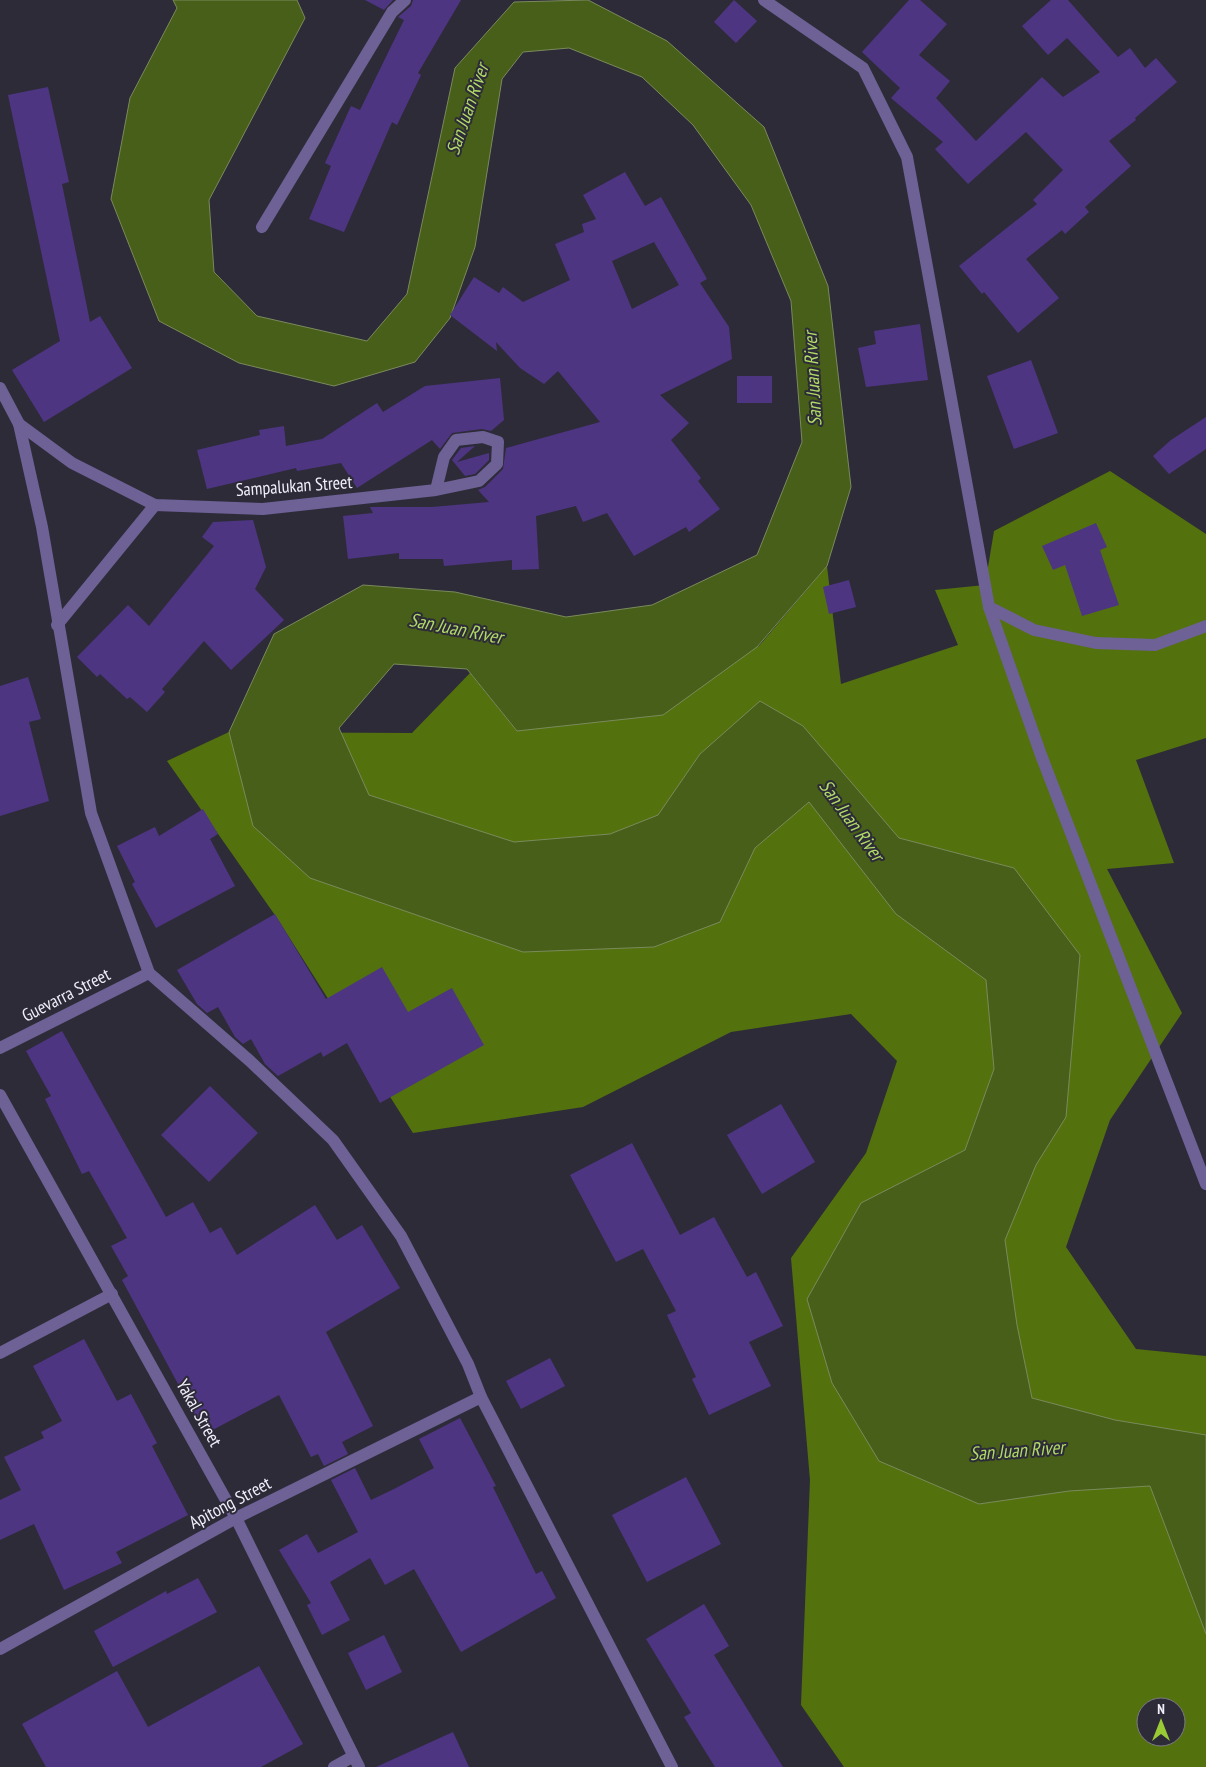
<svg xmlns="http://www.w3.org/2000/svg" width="1206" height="1767" viewBox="0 0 1206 1767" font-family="'PT Sans Narrow',sans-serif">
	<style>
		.forest { fill: #53720e; fill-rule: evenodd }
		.water { fill: #475f19; stroke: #7a8a5c }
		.building { fill: #4d3582; fill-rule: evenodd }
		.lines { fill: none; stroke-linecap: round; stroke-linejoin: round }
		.minor { stroke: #6d6196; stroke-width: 12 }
		.labels { text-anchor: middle; stroke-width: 4; stroke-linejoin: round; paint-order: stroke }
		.street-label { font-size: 18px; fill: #f0eef8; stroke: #2e2b39 }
		.water-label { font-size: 19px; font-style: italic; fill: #b0db66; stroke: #2e2b39 }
	</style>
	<rect width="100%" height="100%" fill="#2e2b39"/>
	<!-- forest -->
	<path class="forest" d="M 1110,471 L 1206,534 L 1206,738 L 1136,760 L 1174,863 L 1107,869 L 1182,1013 L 1110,1120 L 1066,1247 L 1136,1349 L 1206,1356 L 1206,1767 L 844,1767 L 801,1705 L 810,1480 L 791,1258 L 866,1153 L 897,1061 L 851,1014 L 731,1032 L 583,1107 L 413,1133 L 277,918 L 167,761 L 229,732 L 412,733 L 470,673 L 517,731 L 759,646 L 827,566 L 841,684 L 958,645 L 935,590 L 985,585 L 994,531 ZM 1146,1707 L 1176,1707 L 1176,1737 L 1146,1737 Z"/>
	<!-- water -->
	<path class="water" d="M 173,0 L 297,0 L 305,18 L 209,200 L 214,272 L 257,316 L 367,341 L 407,294 L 455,68 L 514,2 L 588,0 L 667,41 L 764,127 L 828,286 L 851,487 L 827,566 L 757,647 L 663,715 L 517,731 L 467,669 L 394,664 L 339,728 L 369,795 L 514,842 L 610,834 L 658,815 L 700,754 L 760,701 L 803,726 L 899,838 L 1014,868 L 1080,955 L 1066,1117 L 1036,1165 L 1005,1240 L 1017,1325 L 1032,1398 L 1115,1420 L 1206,1435 L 1206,1634 L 1150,1486 L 1069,1491 L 979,1504 L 879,1461 L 832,1383 L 807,1299 L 861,1203 L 965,1150 L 994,1069 L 986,980 L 896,914 L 809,802 L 755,848 L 720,922 L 654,947 L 523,952 L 310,878 L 253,826 L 229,732 L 274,634 L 363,585 L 455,592 L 566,617 L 652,605 L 757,555 L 802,442 L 791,301 L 751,205 L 693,125 L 642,77 L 569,48 L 523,52 L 502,79 L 475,247 L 450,318 L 415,362 L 334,386 L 239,363 L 159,321 L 111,199 L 130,98 L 177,8 Z"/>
	<!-- building -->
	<g class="building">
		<path d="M 365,0 L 393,0 L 384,10 Z"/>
		<path d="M 413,0 L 461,0 L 418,73 L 421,75 L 397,125 L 392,122 L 344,232 L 309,219 L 331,166 L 325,163 L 351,106 L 360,110 L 404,20 L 398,17 L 411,6 Z"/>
		<path d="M 734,0 L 757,21 L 736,43 L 714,22 Z"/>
		<path d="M 909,0 L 920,0 L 947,24 L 919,55 L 950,81 L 936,98 L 976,141 L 1042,77 L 1063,97 L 1100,72 L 1067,38 L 1048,55 L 1022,26 L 1051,0 L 1068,0 L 1118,57 L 1130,48 L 1145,68 L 1156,58 L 1177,82 L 1135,118 L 1136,120 L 1109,141 L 1131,166 L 1085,207 L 1089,212 L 1065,234 L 1062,230 L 1026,259 L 1059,298 L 1018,333 L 984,292 L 982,294 L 959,266 L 1037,204 L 1033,200 L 1063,170 L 1026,132 L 968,184 L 935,149 L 943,142 L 891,98 L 900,88 L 862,52 Z"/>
		<path d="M 48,87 L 69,182 L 62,184 L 90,322 L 100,316 L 132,368 L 44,422 L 12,370 L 60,341 L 8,95 Z"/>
		<path d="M 625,172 L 645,206 L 661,197 L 707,279 L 700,283 L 729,327 L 732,359 L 660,395 L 689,423 L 671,440 L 701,478 L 698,481 L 720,509 L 689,532 L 686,527 L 634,556 L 607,513 L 583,522 L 576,506 L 536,516 L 539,569 L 512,570 L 512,560 L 444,566 L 443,559 L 399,559 L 399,553 L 348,559 L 343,516 L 373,513 L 370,507 L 432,507 L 489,502 L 478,490 L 485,487 L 503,469 L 506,448 L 600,422 L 558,371 L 544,384 L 520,368 L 496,342 L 497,351 L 450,315 L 474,277 L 499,293 L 503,287 L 523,302 L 570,280 L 555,244 L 584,232 L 582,224 L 596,219 L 583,195 ZM 654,242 L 679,285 L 632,309 L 612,261 Z"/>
		<path d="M 920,324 L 928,380 L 866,387 L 858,348 L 876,344 L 874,331 Z"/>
		<path d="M 1031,360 L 1058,433 L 1014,449 L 987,376 Z"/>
		<rect x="737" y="376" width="35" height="27"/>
		<path d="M 500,378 L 504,420 L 491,431 L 482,429 L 452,433 L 440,449 L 432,440 L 357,488 L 341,463 L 297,471 L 296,468 L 207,489 L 197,450 L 260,435 L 259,430 L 284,426 L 286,446 L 322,439 L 377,403 L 383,412 L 425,386 Z"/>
		<path d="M 1206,417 L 1206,449 L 1169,474 L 1153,456 L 1171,440 Z"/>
		<path d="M 475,446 L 457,462 L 489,453 L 489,460 L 475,474 L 465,476 L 452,460 L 461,448 Z"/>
		<path d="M 253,520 L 266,567 L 255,589 L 284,620 L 231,670 L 204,641 L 162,689 L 165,692 L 147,712 L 130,697 L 127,699 L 100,674 L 97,677 L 77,657 L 128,605 L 149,626 L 214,546 L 202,537 L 213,522 Z"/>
		<path d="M 1096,523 L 1107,547 L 1100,550 L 1119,605 L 1082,616 L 1065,565 L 1053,570 L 1042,546 Z"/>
		<path d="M 849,580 L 856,607 L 829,614 L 823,587 Z"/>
		<path d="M 28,677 L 41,719 L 29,722 L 49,801 L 0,816 L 0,686 Z"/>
		<path d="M 203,809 L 218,834 L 210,839 L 235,886 L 156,928 L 132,884 L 135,882 L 117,846 L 155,827 L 159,836 Z"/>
		<path d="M 275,914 L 326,999 L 382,967 L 408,1012 L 452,988 L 484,1045 L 380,1103 L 347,1043 L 323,1057 L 321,1052 L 278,1076 L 265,1064 L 251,1039 L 243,1044 L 235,1037 L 218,1007 L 207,1013 L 197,1004 L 177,970 Z"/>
		<path d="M 62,1031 L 166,1217 L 193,1202 L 210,1233 L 221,1227 L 237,1255 L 315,1205 L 337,1240 L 362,1225 L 400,1288 L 326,1332 L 373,1426 L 342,1442 L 348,1454 L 324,1466 L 318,1454 L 311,1457 L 279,1395 L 205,1434 L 122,1280 L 128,1276 L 111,1246 L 127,1238 L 89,1171 L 82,1174 L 45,1099 L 51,1096 L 26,1051 Z"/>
		<path d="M 210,1086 L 258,1133 L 209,1182 L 161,1135 Z"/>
		<path d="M 781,1104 L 815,1162 L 762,1194 L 727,1135 Z"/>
		<path d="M 632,1143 L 680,1235 L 714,1217 L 747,1277 L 756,1272 L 783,1326 L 749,1342 L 771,1386 L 709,1415 L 692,1379 L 696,1377 L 667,1315 L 676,1311 L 643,1249 L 616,1262 L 570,1175 Z"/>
		<path d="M 84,1339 L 117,1401 L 131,1394 L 157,1443 L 152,1446 L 188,1515 L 116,1552 L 122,1563 L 64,1590 L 34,1524 L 0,1540 L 0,1500 L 21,1490 L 4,1457 L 44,1438 L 41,1432 L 62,1421 L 33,1366 Z"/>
		<path d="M 550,1358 L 565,1386 L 521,1409 L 506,1381 Z"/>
		<path d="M 460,1418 L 496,1486 L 493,1487 L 536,1574 L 542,1571 L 556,1598 L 461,1652 L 414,1569 L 385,1585 L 370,1558 L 330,1582 L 350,1620 L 322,1635 L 307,1605 L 311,1603 L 279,1550 L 307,1534 L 318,1553 L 358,1532 L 331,1480 L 355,1468 L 371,1500 L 394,1489 L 434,1468 L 419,1439 Z"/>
		<path d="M 686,1477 L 721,1544 L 647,1582 L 612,1515 Z"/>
		<path d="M 198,1578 L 217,1612 L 113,1667 L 94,1631 L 166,1591 L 167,1594 Z"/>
		<path d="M 704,1604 L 729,1646 L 714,1655 L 783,1767 L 715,1767 L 684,1717 L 691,1713 L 646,1639 Z"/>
		<path d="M 384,1635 L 402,1672 L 366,1690 L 348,1653 Z"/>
		<path d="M 259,1666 L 303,1744 L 261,1767 L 46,1767 L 22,1724 L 117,1671 L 148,1727 Z"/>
		<path d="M 453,1732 L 469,1767 L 376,1767 Z"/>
	</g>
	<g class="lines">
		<!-- minor -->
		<g class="minor">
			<path d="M 764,0 L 863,68 L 907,157 L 989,607 L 1034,630 L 1096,643 L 1155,645 L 1206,626"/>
			<path d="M 262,227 L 392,12 L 405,0"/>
			<path d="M 0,388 L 19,424 L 42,527 L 91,813 L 149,973 L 250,1061 L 333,1140 L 401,1236 L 468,1364 L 481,1397 L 672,1767"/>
			<path d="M 19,424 L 72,463 L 155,505 L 263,509 L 436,490 L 479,481 L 497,464 L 498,442 L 483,437 L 456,440 L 444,457 L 436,490"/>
			<path d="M 989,607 L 1041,755 L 1206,1184"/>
			<path d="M 57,625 L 155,505"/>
			<path d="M 0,1048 L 149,973"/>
			<path d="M 0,1095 L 236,1518 L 359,1767"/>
			<path d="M 0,1353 L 112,1294"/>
			<path d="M 0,1649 L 236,1518 L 481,1397"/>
			<path d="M 334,1767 L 352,1757"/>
		</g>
	</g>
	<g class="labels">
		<!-- street labels -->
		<g class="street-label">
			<text transform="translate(294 486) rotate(-4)" y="6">Sampalukan Street</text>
			<text transform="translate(66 995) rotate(-27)" y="6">Guevarra Street</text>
			<text transform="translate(199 1413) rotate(61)" y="6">Yakal Street</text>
			<text transform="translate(230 1503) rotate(-28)" y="6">Apitong Street</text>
		</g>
		<!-- water labels -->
		<g class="water-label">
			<text transform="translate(467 109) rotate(-71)" y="7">San Juan River</text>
			<text transform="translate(812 379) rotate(-93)" y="7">San Juan River</text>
			<text transform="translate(456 628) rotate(11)" y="7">San Juan River</text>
			<text transform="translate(852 820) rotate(54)" y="7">San Juan River</text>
			<text transform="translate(1017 1450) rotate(-4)" y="7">San Juan River</text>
		</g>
	</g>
	<!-- north arrow -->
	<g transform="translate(1161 1722)"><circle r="24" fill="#2e2b39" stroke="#7c7985"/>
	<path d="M0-4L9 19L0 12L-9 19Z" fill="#9acb34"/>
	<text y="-8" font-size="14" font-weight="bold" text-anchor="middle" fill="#f0eef8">N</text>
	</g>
</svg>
